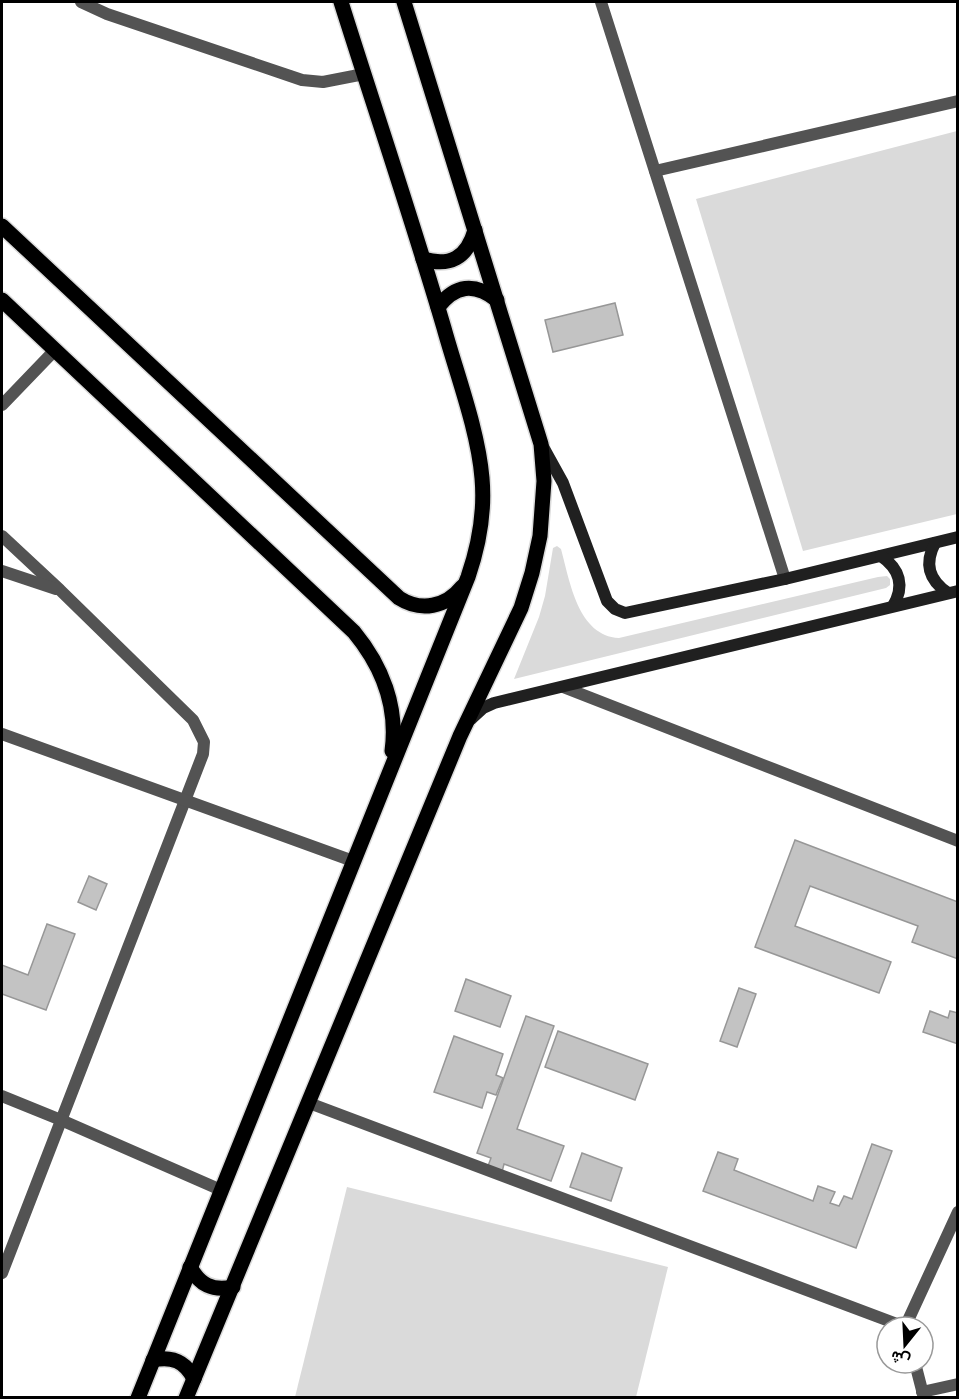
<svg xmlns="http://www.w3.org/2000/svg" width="959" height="1399" viewBox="0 0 959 1399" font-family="'Nunito Sans',Vazirmatn,sans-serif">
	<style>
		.green { fill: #dadada }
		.building { fill: #c3c3c3; stroke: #979797; stroke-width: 1.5 }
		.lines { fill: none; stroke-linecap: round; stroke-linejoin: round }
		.primary-casing { stroke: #dbdbdb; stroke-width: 18 }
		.street { stroke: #535353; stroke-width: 12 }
		.secondary { stroke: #202020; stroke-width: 12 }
		.primary { stroke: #000; stroke-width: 15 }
	</style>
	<rect width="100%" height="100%" fill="#fff"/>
	<!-- green -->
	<g class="green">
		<path d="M 957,131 L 957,514 L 803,551 L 696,199 Z"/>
		<path d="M 557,546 L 561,549 C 570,582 578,636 619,638 L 878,577 L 887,576 L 890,579 L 890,585 L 886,588 L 514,679 L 539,617 L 545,596 L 553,548 Z"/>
		<path d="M 347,1187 L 668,1267 L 636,1397 L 295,1397 Z"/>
	</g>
	<!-- building -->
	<g class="building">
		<path d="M 615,303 L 623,335 L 553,352 L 545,320 Z"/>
		<path d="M 795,840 L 958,902 L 958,959 L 912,942 L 918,926 L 810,886 L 795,926 L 891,962 L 879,993 L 755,947 Z"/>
		<path d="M 89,876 L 107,884 L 96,910 L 78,902 Z"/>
		<path d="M 47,924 L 75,934 L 46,1010 L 2,994 L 2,965 L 28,975 Z"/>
		<path d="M 466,979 L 511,996 L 500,1027 L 455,1011 Z"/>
		<path d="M 739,988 L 756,994 L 737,1047 L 720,1041 Z"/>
		<path d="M 930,1011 L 948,1018 L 950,1011 L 958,1013 L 958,1044 L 923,1032 Z"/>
		<path d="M 526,1016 L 554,1026 L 517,1129 L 564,1146 L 551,1181 L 504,1164 L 502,1172 L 488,1166 L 491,1158 L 477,1153 Z"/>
		<path d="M 558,1031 L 648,1064 L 635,1100 L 545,1067 Z"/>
		<path d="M 454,1036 L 503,1054 L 496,1075 L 503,1078 L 496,1095 L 487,1092 L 482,1108 L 434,1092 Z"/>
		<path d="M 872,1144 L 892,1151 L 856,1248 L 703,1191 L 718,1152 L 738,1159 L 734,1170 L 813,1201 L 818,1186 L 835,1192 L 830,1203 L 839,1206 L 844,1196 L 852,1199 Z"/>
		<path d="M 582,1153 L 622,1168 L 611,1201 L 570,1187 Z"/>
	</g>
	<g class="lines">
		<defs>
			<g id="primary">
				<path d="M 2,226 L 399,598 C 421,612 446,607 462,587"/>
				<path d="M 423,259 C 450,267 467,258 475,230"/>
				<path d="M 2,300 L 354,632 C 382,666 398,707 392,751"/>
				<path d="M 438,307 C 455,285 474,282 497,300"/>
				<path d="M 190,1267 C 200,1285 212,1291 233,1287"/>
				<path d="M 153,1360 C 172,1356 185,1361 194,1379"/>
				<path d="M 138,1398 L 468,577 C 479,545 485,512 482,478 C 478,430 457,375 444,328 C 412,219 375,110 341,2"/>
				<path d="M 186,1398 L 460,736 L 521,608 L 532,573 L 540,536 L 544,481 L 541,444 L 404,2"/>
			</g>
		</defs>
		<!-- primary casing -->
		<use href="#primary" class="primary-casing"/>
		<!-- street -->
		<g class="street">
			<path d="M 81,2 L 107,14 L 302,80 L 323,82 L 364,74"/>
			<path d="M 601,2 L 785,579"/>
			<path d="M 655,171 L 958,101"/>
			<path d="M 2,405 L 55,350"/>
			<path d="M 2,536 L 60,590 L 193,720 L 204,742 L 203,754 L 2,1273"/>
			<path d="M 2,571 L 56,589"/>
			<path d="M 563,687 L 958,841"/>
			<path d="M 2,734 L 353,861"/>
			<path d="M 2,1096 L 61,1120 L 221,1190"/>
			<path d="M 309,1103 L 905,1327"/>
			<path d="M 905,1327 L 958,1212"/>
			<path d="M 915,1363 L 924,1398"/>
			<path d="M 922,1392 L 958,1384"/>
		</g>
		<!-- secondary -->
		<g class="secondary">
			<path d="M 542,445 L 563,483 L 607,601 L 615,609 L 625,613 L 785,579 L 958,537"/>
			<path d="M 935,543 C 924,564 929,580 948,593"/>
			<path d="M 881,556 C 900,569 905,586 893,606"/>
			<path d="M 471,719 L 483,708 L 494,703 L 958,591"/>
		</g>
		<!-- primary -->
		<use href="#primary" class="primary"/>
	</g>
	<!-- border -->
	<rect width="959" height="1399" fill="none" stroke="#000000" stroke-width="6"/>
	<!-- north arrow -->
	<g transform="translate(905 1345) rotate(198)"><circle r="28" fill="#ffffff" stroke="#999999" stroke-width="1.5"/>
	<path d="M0-4.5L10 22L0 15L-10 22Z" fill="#000000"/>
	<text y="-9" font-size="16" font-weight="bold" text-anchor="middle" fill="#000000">ش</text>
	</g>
</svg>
